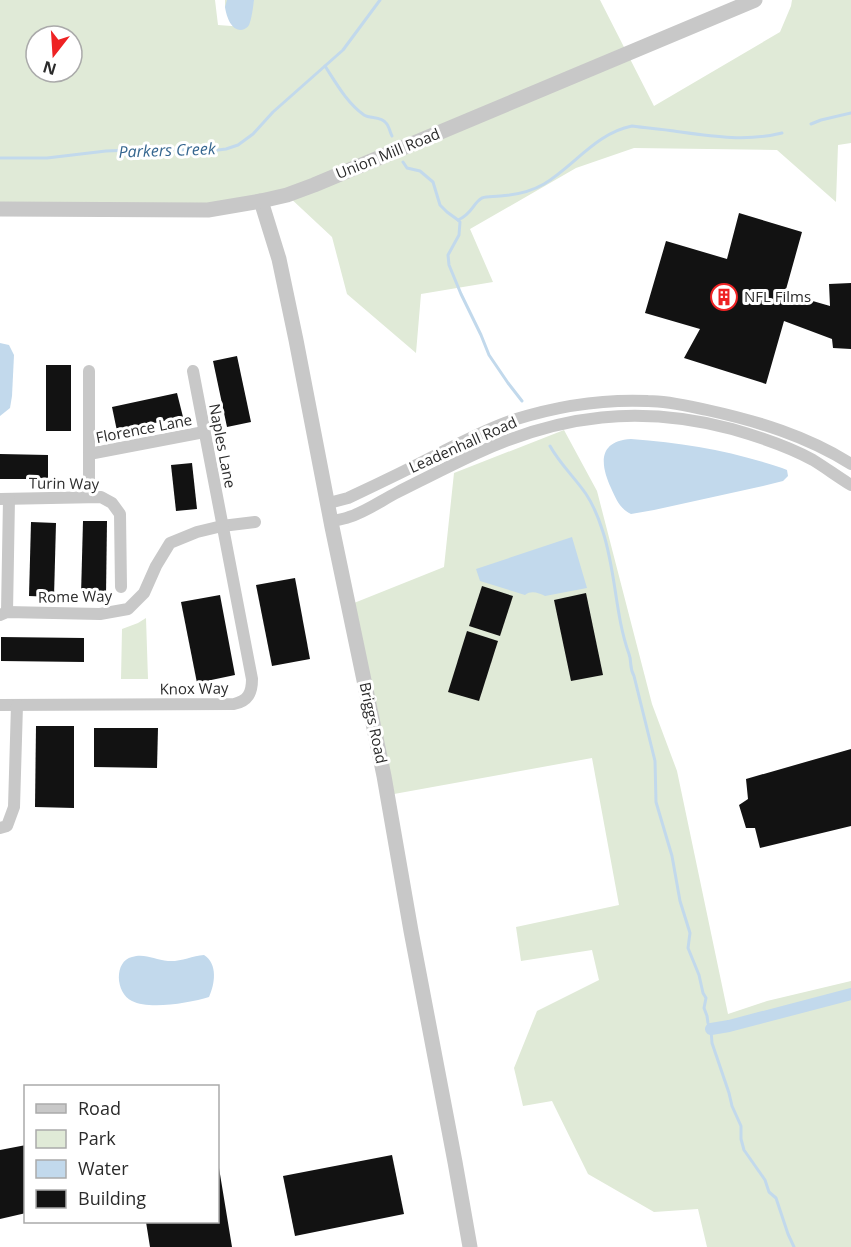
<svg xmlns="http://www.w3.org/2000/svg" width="851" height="1247" viewBox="0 0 851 1247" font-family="'Open Sans',sans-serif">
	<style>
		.green { fill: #e0ead7; fill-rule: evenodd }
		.water { fill: #c2d9ec }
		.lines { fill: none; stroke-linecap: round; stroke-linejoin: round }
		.stream { stroke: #c2d9ec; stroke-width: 3 }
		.canal { stroke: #c2d9ec; stroke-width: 12 }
		.building { fill: #121212 }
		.minor { stroke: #c8c8c8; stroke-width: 12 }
		.tertiary { stroke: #c8c8c8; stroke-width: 15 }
		.labels { text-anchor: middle; stroke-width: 6; stroke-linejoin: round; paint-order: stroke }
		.street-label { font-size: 15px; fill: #2b2b2b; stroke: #fff }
		.poi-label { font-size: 15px; fill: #2b2b2b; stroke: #fff; text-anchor: start }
		.water-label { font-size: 16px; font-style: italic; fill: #366790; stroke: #fff }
	</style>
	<rect width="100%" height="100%" fill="#fff"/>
	<!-- green -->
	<g class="green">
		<path d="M 0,0 L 215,0 L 218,25 L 245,27 L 225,7 L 225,0 L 600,0 L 654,106 L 780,32 L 791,6 L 792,0 L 851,0 L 851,143 L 838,145 L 836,202 L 777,150 L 634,148 L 576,168 L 470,229 L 493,282 L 421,294 L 416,353 L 347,294 L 332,237 L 287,195 L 251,203 L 0,206 ZM 36,36 L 72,36 L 72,72 L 36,72 Z"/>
		<path d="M 564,430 L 597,491 L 652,704 L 677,771 L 728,1014 L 767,1001 L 851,981 L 851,1247 L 707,1247 L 698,1209 L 654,1212 L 588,1174 L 552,1101 L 523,1106 L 514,1068 L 537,1011 L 599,980 L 592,950 L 521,961 L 516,927 L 619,905 L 592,758 L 383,796 L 349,605 L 444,567 L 454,473 Z"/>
		<path d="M 146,618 L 148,679 L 121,679 L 122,629 L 138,623 Z"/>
	</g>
	<!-- water -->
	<g class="water">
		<path d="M 227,0 L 254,0 C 253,7 252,18 249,25 C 248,27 244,30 241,30 C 230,30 226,14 225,7 Z"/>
		<path d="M 0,343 L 9,345 L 14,355 L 12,396 L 10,408 L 0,416 Z"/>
		<path d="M 631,439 C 685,443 731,451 782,468 L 787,470 L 788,476 L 783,481 L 763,486 L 654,510 L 631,514 C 620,509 616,499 611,488 C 600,464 598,441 631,439 Z"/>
		<path d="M 572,537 L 587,588 L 545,596 C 539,593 531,590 525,595 L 480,581 L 476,569 Z"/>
		<path d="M 204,955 C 218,964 215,984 209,997 C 190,1003 149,1010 132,1001 C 115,993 114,961 132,957 C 145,953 155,960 168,961 C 180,962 192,956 204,955 Z"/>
	</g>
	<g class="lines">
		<!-- stream -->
		<g class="stream">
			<path d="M 325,66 C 336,83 347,103 364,115 C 370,119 381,116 386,123 C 389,126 390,132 392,136"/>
			<path d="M 811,124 L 821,120 L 851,113"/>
			<path d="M 0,158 L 47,158 L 106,151 L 160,149 L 210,151 L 226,149 L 238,145 L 253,134 L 273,112 L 343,50 L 380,0"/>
			<path d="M 403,162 L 407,168 L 420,171 L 433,182 L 440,205 L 447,212 L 458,220 L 460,222 L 459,235 L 448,255 L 449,265 L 461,294 L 481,335 L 489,355 L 508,383 L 522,401"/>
			<path d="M 458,220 C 473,213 472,204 482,198 C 488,196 494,197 500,196 C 516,195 530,192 544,184 C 574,166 596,133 632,126 C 646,128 660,129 674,131 C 710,136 746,142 782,133"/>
			<path d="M 550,446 C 560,464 575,478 586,494 C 594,506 599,519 603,532 C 616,572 615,615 629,654 C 632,662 629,667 634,676 L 655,761 L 656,802 L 672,856 L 680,901 L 690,933 L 688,948 L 699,975 L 703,993 L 706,998 L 704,1008 L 707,1016 L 708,1023 L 711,1030 L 712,1043 L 729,1093 L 732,1106 L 741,1126 L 741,1139 L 744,1150 L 765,1180 L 769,1192 L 776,1198 L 788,1234 L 794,1247"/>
		</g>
		<!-- canal -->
		<path class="canal" d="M 711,1029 L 729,1026 L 851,994"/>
	</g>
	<!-- building -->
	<g class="building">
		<path d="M 739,213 L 802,232 L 785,293 L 830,306 L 829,284 L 851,283 L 851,349 L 833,348 L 832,339 L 784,321 L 766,384 L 684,358 L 700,329 L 645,313 L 666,241 L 727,259 Z"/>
		<path d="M 237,356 L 251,422 L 227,427 L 213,361 Z"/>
		<rect x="46" y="365" width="25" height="66"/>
		<path d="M 177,393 L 183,417 L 117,431 L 112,407 Z"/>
		<path d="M 0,454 L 48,455 L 48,479 L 0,479 Z"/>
		<path d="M 192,463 L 197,509 L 176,511 L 171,465 Z"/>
		<path d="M 83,521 L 107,521 L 106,595 L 81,595 Z"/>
		<path d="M 31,522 L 56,523 L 54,597 L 29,596 Z"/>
		<path d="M 295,578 L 310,659 L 272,666 L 256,585 Z"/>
		<path d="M 482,586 L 513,596 L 500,636 L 469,626 Z"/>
		<path d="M 586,593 L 603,675 L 571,681 L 554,600 Z"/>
		<path d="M 220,595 L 235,675 L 197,683 L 181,602 Z"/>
		<path d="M 467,631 L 498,641 L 479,701 L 448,692 Z"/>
		<path d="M 1,637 L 84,638 L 84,662 L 1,661 Z"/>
		<path d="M 36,726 L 74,726 L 74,808 L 35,807 Z"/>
		<path d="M 94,728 L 158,728 L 157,768 L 94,767 Z"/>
		<path d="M 851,749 L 851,826 L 760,848 L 755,828 L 746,828 L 739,805 L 748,799 L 746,779 Z"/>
		<path d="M 26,1145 L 26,1213 L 0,1219 L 0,1150 Z"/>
		<path d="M 392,1155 L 404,1214 L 295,1236 L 283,1176 Z"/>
		<path d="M 218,1168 L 219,1168 L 232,1247 L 150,1247 L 146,1222 L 218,1222 Z"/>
	</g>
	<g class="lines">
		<!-- minor -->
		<g class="minor">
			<path d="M 89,371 L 89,497"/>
			<path d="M 89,454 L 204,432"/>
			<path d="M 0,499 L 101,497 L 112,503 L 120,514 L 121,587"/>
			<path d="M 329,503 L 348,498 C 380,483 411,468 442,452 C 466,440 489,428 513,420 C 557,406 602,399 648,401 C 668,401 688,406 707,410 C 757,421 807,436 851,464"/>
			<path d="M 332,521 C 337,520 344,519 349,517 C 366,512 382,500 398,492 C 424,479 449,466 475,454 C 561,414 641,405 732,429 C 760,437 788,446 813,460 C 826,468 838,477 851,485"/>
			<path d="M 7,612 L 9,499"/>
			<path d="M 0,615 L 7,612 L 100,614 L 128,609 L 144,593 L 156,566 L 170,543 L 197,532 L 222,526 L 255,522"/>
			<path d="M 0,705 L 234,704 C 248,701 252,693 252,679 L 193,371"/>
			<path d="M 0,828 L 7,826 L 14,807 L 17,705"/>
		</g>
		<!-- tertiary -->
		<g class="tertiary">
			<path d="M 261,201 L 279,259 L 296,340 L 332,527 L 384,776 L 411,931 L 455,1162 L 470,1247"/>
			<path d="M 0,209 L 208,210 L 261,201 L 287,195 L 314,185 L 755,0"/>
		</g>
	</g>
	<!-- icons -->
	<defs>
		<symbol id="building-ring" viewBox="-11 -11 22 22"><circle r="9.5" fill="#fff" stroke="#ee2223" stroke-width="1.5"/><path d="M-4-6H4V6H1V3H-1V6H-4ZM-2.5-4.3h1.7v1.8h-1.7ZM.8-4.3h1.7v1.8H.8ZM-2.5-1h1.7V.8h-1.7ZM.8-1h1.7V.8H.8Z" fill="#ee2223"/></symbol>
	</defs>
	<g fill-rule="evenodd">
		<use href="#building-ring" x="709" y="282" width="30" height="30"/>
	</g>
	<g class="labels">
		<!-- street labels -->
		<g class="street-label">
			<text transform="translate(388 154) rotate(-22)" y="5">Union Mill Road</text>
			<text transform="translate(144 429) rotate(-11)" y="5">Florence Lane</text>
			<text transform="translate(463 445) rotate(-24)" y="5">Leadenhall Road</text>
			<text transform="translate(222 446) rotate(79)" y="5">Naples Lane</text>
			<text transform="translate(64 484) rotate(1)" y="5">Turin Way</text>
			<text transform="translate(75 597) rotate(-1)" y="5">Rome Way</text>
			<text transform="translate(194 689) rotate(-1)" y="5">Knox Way</text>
			<text transform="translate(373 723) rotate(78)" y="5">Briggs Road</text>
		</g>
		<!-- poi labels -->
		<g class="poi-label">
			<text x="744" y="302">NFL Films</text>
		</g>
		<!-- water labels -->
		<g class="water-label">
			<text transform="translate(167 150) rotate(-2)" y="6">Parkers Creek</text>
		</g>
	</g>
	<!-- legend -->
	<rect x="24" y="1085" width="195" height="138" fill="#ffffff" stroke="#aaaaaa" stroke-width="1.5"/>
	<rect x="36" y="1104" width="30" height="9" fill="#c8c8c8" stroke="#aaaaaa" stroke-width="1.5"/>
	<text x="78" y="1115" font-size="18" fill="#2b2b2b">Road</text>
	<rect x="36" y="1130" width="30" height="18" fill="#e0ead7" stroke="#aaaaaa" stroke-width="1.5"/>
	<text x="78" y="1145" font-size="18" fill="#2b2b2b">Park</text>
	<rect x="36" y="1160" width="30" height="18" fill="#c2d9ec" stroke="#aaaaaa" stroke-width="1.5"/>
	<text x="78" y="1175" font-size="18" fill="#2b2b2b">Water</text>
	<rect x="36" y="1190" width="30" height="18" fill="#121212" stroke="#aaaaaa" stroke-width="1.5"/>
	<text x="78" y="1205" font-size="18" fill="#2b2b2b">Building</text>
	<!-- north arrow -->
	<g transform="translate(54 54) rotate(197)"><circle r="28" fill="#ffffff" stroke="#aaaaaa" stroke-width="1.5"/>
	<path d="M0-4.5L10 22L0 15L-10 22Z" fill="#ee2223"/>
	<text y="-9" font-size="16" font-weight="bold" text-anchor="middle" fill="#2b2b2b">N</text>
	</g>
</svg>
